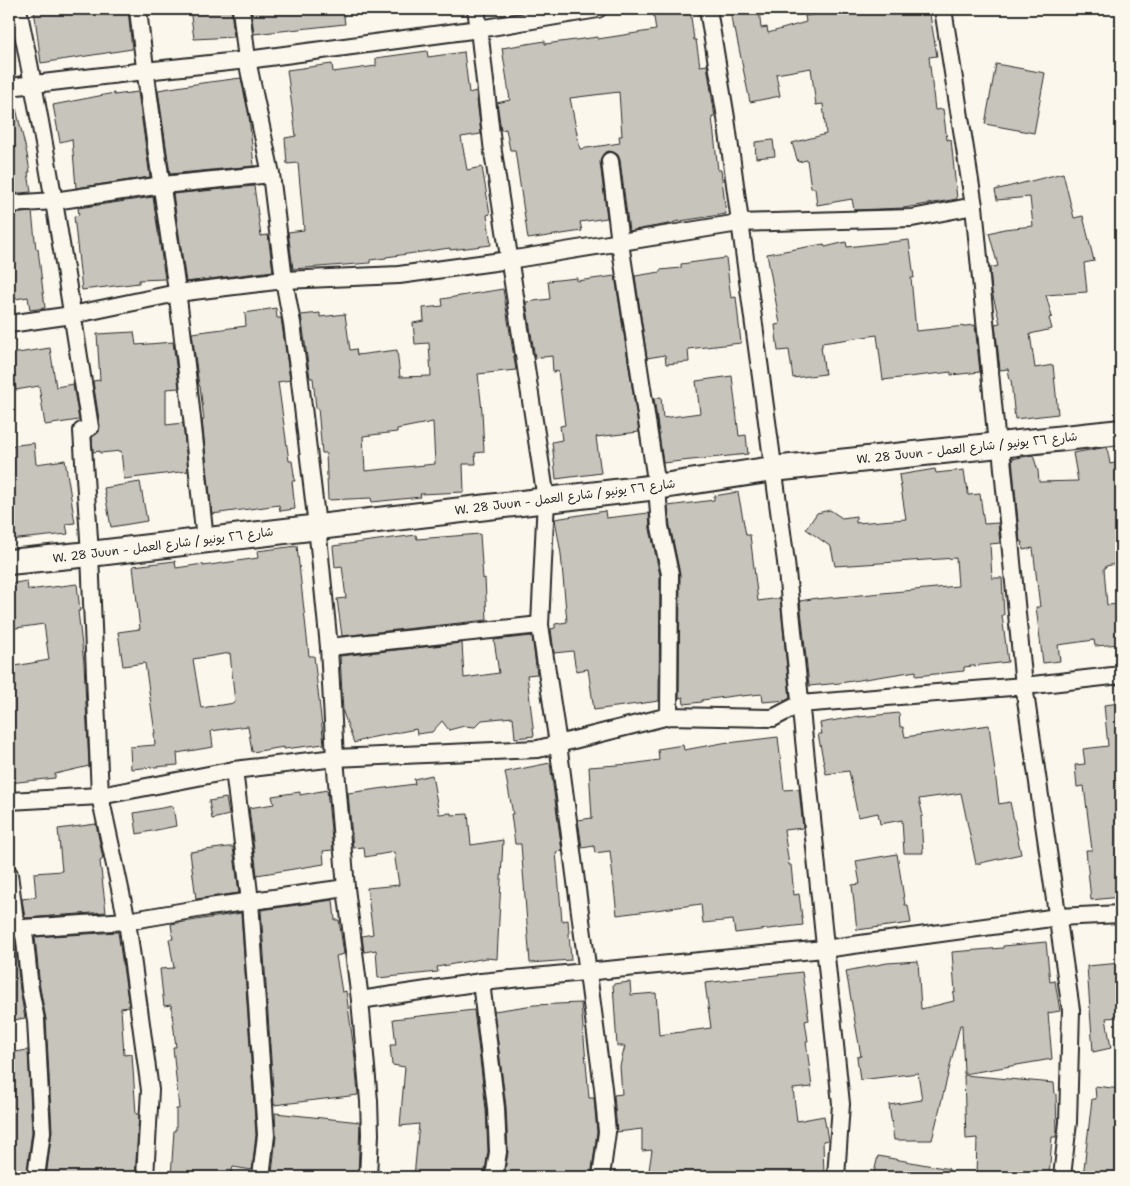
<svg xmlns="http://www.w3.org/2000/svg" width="1130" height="1186" viewBox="0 0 1130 1186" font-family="'Shantell Sans','Playpen Sans Arabic',sans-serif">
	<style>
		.building { fill: #c7c4bc; stroke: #2b2b2b; fill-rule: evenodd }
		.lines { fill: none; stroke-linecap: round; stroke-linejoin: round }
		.street-casing { stroke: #2b2b2b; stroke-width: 20 }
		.secondary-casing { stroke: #2b2b2b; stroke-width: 28 }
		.street { stroke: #fbf7ec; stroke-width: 16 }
		.secondary { stroke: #fbf7ec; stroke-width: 24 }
		.labels { text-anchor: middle; stroke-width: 4; stroke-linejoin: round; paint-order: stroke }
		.street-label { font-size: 12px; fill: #2b2b2b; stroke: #fbf7ec }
	</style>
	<rect width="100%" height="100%" fill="#fbf7ec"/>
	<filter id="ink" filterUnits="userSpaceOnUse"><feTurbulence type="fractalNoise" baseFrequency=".02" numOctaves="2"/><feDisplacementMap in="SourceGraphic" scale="10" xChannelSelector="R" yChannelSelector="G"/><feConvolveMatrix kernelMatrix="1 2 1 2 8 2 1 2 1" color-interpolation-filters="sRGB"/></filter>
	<g filter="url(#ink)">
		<!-- building -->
		<g class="building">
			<path d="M 34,9 L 128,9 L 132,49 L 41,63 Z"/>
			<path d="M 190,9 L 231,9 L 234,37 L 194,39 Z"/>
			<path d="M 251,9 L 343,9 L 345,24 L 254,34 Z"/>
			<path d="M 669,9 L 690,9 L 694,40 L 696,40 L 700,66 L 707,65 L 715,117 L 712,117 L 718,170 L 721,170 L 726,214 L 674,222 L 674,223 L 629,231 L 620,160 L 618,155 L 613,152 L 609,151 L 604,153 L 601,158 L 600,162 L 607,218 L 580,222 L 582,231 L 528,239 L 515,150 L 510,150 L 506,129 L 501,130 L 497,103 L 510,100 L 502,48 L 545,41 L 545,44 L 598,37 L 598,39 L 656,30 L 653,11 ZM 619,92 L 622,136 L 619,136 L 620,143 L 580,149 L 570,98 Z"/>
			<path d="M 730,9 L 759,9 L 761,28 L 767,27 L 768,33 L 806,22 L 805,16 L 833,12 L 832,9 L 929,9 L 937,56 L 929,57 L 935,110 L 943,109 L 947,140 L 951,139 L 957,199 L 904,208 L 854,210 L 852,199 L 817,205 L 815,188 L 811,188 L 807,160 L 798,162 L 792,143 L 826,134 L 823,104 L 816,105 L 811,68 L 776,74 L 780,96 L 750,102 L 735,29 L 733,29 Z"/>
			<path d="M 427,51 L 428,57 L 464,52 L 469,93 L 476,91 L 481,134 L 461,137 L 467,170 L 482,167 L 490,214 L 487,215 L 491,245 L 450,250 L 450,248 L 386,257 L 386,258 L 370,260 L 370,263 L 293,269 L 288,232 L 304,230 L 298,163 L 287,164 L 285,138 L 296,136 L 287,70 L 332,64 L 333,72 L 376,66 L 376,58 Z"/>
			<path d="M 996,64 L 1045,73 L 1034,133 L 985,124 Z"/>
			<path d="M 241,78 L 249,116 L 254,166 L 170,174 L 158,90 L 202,83 Z"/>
			<path d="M 138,92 L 150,177 L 76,188 L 72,139 L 60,142 L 53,105 L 114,93 L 114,95 Z"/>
			<path d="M 15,104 L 27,154 L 30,172 L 28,172 L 31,192 L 9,194 L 9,105 Z"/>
			<path d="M 773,140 L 775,156 L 756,158 L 755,142 Z"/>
			<path d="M 1063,173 L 1074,218 L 1083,216 L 1094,261 L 1084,263 L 1087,292 L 1046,295 L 1052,317 L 1049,318 L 1052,329 L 1030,334 L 1035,368 L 1053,365 L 1058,414 L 1015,419 L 1011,380 L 1010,380 L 1008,369 L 1000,370 L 995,324 L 1000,323 L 992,292 L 990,268 L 998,266 L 989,233 L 1004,229 L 1033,226 L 1030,197 L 997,200 L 995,190 Z"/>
			<path d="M 254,186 L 261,236 L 268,235 L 273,271 L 186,282 L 173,194 Z"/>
			<path d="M 153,197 L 165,279 L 139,280 L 139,283 L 82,290 L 74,216 L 79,215 L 78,208 Z"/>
			<path d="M 32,212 L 36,249 L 38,249 L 45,308 L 30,310 L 28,297 L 9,300 L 9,214 Z"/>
			<path d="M 909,240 L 914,278 L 911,278 L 916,331 L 975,325 L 980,372 L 951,375 L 951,372 L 883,380 L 877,335 L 822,343 L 822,347 L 821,347 L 825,374 L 793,378 L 789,350 L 778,351 L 775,325 L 780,324 L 767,254 L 824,244 L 825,247 L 846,242 L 847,247 Z"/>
			<path d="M 726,258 L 731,298 L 736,297 L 741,343 L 688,349 L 689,362 L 666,364 L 665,355 L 647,358 L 635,276 L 660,272 L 660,270 L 681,268 L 681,264 Z"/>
			<path d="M 615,276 L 639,432 L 596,437 L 601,473 L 556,479 L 552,442 L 562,440 L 560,426 L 565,425 L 558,371 L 553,372 L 552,356 L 535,358 L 526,302 L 550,299 L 548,281 L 577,278 L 577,281 Z"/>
			<path d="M 503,289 L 516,370 L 478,374 L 482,411 L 484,452 L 475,453 L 476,464 L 463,464 L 464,492 L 420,494 L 421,497 L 372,502 L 371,498 L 328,500 L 326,453 L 322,453 L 318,408 L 316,408 L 313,378 L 310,378 L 301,315 L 320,313 L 320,317 L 345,314 L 350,350 L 356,349 L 357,355 L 397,350 L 400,377 L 431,376 L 429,343 L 415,344 L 413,323 L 424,321 L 423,308 L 443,306 L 442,299 ZM 433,422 L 435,464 L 365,471 L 363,436 L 397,432 L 397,429 Z"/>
			<path d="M 276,308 L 277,318 L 281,318 L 290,380 L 278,382 L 289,461 L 292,461 L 295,481 L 292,481 L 295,509 L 280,511 L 279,505 L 212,514 L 202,420 L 204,420 L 200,386 L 199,386 L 192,333 L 246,326 L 245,313 Z"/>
			<path d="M 134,332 L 136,345 L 173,342 L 179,388 L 166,389 L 166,425 L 183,423 L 188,471 L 124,479 L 121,451 L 100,453 L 100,451 L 93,452 L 92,437 L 99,432 L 100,426 L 93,381 L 100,380 L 97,334 Z"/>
			<path d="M 50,348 L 56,387 L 73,384 L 79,420 L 45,425 L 39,386 L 16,390 L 11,354 Z"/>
			<path d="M 732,376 L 739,436 L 746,435 L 748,454 L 663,463 L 654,398 L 661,397 L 663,418 L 700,413 L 696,381 Z"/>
			<path d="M 34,443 L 36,464 L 65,460 L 75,523 L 66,524 L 68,534 L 9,540 L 9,446 Z"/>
			<path d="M 1107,447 L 1110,464 L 1119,462 L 1121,476 L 1121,563 L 1106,566 L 1106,568 L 1104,568 L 1107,605 L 1121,604 L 1121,644 L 1095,646 L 1094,640 L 1058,645 L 1060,661 L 1043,663 L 1036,607 L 1040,607 L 1033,548 L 1023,550 L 1022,541 L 1020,542 L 1012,459 L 1033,455 L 1038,471 L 1039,482 L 1078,481 L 1073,453 Z"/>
			<path d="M 935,469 L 936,473 L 964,470 L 966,484 L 967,484 L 968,495 L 980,494 L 984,524 L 998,523 L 1000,543 L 990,544 L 992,578 L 1002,578 L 1004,615 L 1002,615 L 1008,662 L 964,667 L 964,671 L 916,676 L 916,671 L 840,683 L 809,686 L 800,601 L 817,598 L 817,599 L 958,586 L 956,558 L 835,566 L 831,547 L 806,529 L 817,513 L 830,510 L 842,518 L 856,516 L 856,523 L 906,519 L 899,475 Z"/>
			<path d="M 140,482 L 147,521 L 111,527 L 104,488 Z"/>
			<path d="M 738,492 L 746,535 L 750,535 L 758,601 L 780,598 L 790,698 L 787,700 L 763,702 L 762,694 L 741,696 L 741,695 L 702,700 L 702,702 L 684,704 L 683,697 L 679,698 L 680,574 L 670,526 L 668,506 L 714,500 L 714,496 Z"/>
			<path d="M 605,511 L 606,518 L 649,513 L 650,529 L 660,575 L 659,701 L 594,710 L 588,669 L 576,671 L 573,651 L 554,653 L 551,629 L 555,628 L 555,624 L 567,622 L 561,554 L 555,519 Z"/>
			<path d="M 480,534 L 483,579 L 485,578 L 487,620 L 342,636 L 337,599 L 346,598 L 342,566 L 335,567 L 333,546 L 416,535 L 417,539 Z"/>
			<path d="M 297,546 L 309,656 L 314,656 L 324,744 L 284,749 L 284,747 L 252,752 L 248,726 L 211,731 L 213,747 L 177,753 L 178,765 L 131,769 L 130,747 L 155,745 L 154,733 L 155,733 L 145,663 L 123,666 L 118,632 L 140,629 L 133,566 L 175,561 L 176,568 L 203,564 L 203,566 L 258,558 L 257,551 ZM 230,653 L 235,703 L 201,708 L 193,659 Z"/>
			<path d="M 27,581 L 28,590 L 77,584 L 80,611 L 78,611 L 84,663 L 89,766 L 55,774 L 55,778 L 9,783 L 9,667 L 49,660 L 44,624 L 9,629 L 9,584 Z"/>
			<path d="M 532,636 L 537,674 L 527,675 L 534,736 L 515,738 L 513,717 L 482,720 L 475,727 L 464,726 L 449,730 L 442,721 L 432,732 L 417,734 L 416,729 L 369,738 L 354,743 L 343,712 L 340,656 L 462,643 L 464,678 L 499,673 L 494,640 Z"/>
			<path d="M 1121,703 L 1121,897 L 1091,900 L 1086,850 L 1092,850 L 1084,786 L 1077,787 L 1075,765 L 1085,764 L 1083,749 L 1108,746 L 1104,705 Z"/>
			<path d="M 899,713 L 900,727 L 903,727 L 905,737 L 989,725 L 999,804 L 1010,802 L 1021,854 L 976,864 L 961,793 L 919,799 L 923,816 L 921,816 L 923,853 L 904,853 L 902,820 L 880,824 L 878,813 L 858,817 L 849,771 L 826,774 L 818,734 L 822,734 L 820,723 L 859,716 L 859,717 Z"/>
			<path d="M 778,737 L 784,790 L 799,789 L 803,828 L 784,830 L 789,865 L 791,865 L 794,895 L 799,894 L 803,925 L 735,933 L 733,920 L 703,923 L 701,904 L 617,915 L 610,851 L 595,853 L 594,846 L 582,848 L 578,820 L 592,818 L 589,767 L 631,764 L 659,760 L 658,749 L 683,745 L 684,750 L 728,742 L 728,743 Z"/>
			<path d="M 550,763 L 562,851 L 556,852 L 562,921 L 568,920 L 571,960 L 530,963 L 521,844 L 515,844 L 511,814 L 513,814 L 505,772 Z"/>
			<path d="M 432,775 L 439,814 L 451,813 L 451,815 L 468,814 L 471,845 L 503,840 L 497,959 L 486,958 L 437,967 L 438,972 L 378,978 L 376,950 L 364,952 L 362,936 L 373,934 L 367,888 L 399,885 L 394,852 L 365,857 L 364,847 L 353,848 L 348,793 L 415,784 L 414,779 Z"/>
			<path d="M 327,790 L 333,850 L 323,851 L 324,864 L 257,875 L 249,808 L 274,804 L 272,796 L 300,792 L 300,795 Z"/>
			<path d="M 226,798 L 229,815 L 212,819 L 209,801 Z"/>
			<path d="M 173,806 L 176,826 L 137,834 L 134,813 Z"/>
			<path d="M 96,824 L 103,859 L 100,861 L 106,912 L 25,918 L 22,899 L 36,897 L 34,873 L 62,871 L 58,829 Z"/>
			<path d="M 228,847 L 233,847 L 239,893 L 196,899 L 190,852 Z"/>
			<path d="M 897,854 L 905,905 L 908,905 L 911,923 L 857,930 L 852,885 L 860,884 L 856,861 Z"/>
			<path d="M 333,900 L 335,920 L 339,920 L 344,954 L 336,956 L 342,992 L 346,991 L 355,1058 L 358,1095 L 274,1105 L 261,910 Z"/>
			<path d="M 241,913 L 256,1135 L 252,1170 L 233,1167 L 230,1177 L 171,1177 L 174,1130 L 176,1130 L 176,1109 L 179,1109 L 173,1047 L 176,1047 L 171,1005 L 164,1006 L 160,969 L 174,968 L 169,939 L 173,939 L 171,924 Z"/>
			<path d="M 118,932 L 129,1007 L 121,1008 L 124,1055 L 132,1054 L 136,1114 L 139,1114 L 135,1177 L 46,1177 L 52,1131 L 46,1019 L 40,988 L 35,937 Z"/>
			<path d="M 9,939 L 14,939 L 15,942 L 20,990 L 25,1018 L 9,1021 Z"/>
			<path d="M 1046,942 L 1050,982 L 1055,981 L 1060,1011 L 1048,1013 L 1052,1059 L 964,1074 L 962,1025 L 960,1025 L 932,1140 L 894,1140 L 889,1105 L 922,1100 L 918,1073 L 860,1080 L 857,1057 L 861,1056 L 846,971 L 887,963 L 918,961 L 921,1009 L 954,1001 L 953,993 L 955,992 L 952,952 L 1003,948 L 1003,946 Z"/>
			<path d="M 1121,963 L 1121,1017 L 1106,1018 L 1111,1048 L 1093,1052 L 1087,966 Z"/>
			<path d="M 802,972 L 809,1020 L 805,1021 L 808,1041 L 806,1041 L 812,1087 L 793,1089 L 797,1121 L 824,1116 L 828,1140 L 823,1141 L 824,1177 L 648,1177 L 652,1150 L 642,1151 L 642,1129 L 617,1132 L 614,1095 L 622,1094 L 620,1066 L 625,1046 L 617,1046 L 613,984 L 630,982 L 631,995 L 656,993 L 659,1035 L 711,1028 L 705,983 Z"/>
			<path d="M 581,1003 L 589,1098 L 594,1098 L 597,1132 L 591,1177 L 504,1177 L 508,1152 L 506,1107 L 494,1011 L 534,1005 Z"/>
			<path d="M 474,1010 L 486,1109 L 488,1151 L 484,1177 L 414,1177 L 419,1124 L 400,1126 L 405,1067 L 392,1065 L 390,1045 L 396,1045 L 393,1019 Z"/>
			<path d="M 28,1050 L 32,1132 L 26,1177 L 9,1177 L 9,1053 Z"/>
			<path d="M 964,1075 L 1054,1083 L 1055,1094 L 1056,1094 L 1057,1130 L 1056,1137 L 1052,1137 L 1049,1177 L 976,1177 L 977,1138 L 966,1139 Z"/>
			<path d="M 1095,1086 L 1121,1089 L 1121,1177 L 1083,1177 L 1092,1099 L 1096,1099 Z"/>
			<path d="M 275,1113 L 360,1122 L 358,1177 L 272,1177 L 273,1173 L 272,1173 L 276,1136 Z"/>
			<path d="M 878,1156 L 949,1169 L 948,1177 L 873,1177 Z"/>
		</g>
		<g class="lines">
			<defs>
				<g id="street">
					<path d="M 18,9 C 47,147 68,287 90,427 L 82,431 L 90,554 L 100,796 L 127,921 L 150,1090 L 145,1177"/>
					<path d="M 138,9 C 148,103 164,197 177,291 C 188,373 196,457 205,540"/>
					<path d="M 241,9 L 247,60 L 271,174 L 284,280 L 292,323 L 295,347 L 299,373 L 317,526 L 329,647 L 335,758 L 346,888 L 360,1000 L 369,1101 L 370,1134 L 368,1177"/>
					<path d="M 476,9 L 479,29 L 493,152 L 546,499 L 540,625 L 558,744 L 603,1088 L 607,1132 L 601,1177"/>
					<path d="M 708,9 L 726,118 L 786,562 L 841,1104 L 836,1177"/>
					<path d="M 943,9 L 974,206 L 997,445 L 1001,448 L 1024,686 L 1071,1010 L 1068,1122 L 1062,1177"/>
					<path d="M 9,87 L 145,71 L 247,60 L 479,29 L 598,9"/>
					<path d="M 610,161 L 620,243 L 657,487 L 660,527 L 670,574 L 669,716"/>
					<path d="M 9,204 L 54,201 L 163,185 L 271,174"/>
					<path d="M 9,324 L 72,315 L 177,293 L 284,280 L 399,275 L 509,260 L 739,223 L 912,218 L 974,206"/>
					<path d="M 329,647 L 540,625"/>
					<path d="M 234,770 L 250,901 L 266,1135 L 261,1177"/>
					<path d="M 9,801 L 100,796 L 234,770 L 335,758 L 538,749 L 669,716 L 773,718 L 800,704 L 1024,686 L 1121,675"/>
					<path d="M 9,874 L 16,928 L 23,931 L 25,940 L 30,989 L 36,1020 L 42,1132 L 36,1177"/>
					<path d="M 9,929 L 127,921 L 209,907 L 346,888"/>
					<path d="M 481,982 L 496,1108 L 498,1152 L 494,1177"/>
					<path d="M 360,1000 L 481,982 L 824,949 L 1058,917 L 1121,914"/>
				</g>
				<path id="secondary" d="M 9,562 L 90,554 L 657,487 L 773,469 L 1121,432"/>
			</defs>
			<!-- street casing -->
			<use href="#street" class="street-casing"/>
			<!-- secondary casing -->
			<use href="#secondary" class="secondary-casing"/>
			<!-- street -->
			<use href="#street" class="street"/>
			<!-- secondary -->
			<use href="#secondary" class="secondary"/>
		</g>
	</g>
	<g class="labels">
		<!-- street labels -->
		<g class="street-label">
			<text transform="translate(967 448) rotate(-6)" y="4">W. 28 Juun - شارع ٢٦ يونيو / شارع العمل</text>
			<text transform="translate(565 497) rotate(-7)" y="4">W. 28 Juun - شارع ٢٦ يونيو / شارع العمل</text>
			<text transform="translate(163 545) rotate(-7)" y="4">W. 28 Juun - شارع ٢٦ يونيو / شارع العمل</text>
		</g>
	</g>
	<!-- margin -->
	<rect width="1130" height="1186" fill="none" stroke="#fbf7ec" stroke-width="30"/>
	<rect x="15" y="15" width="1100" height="1156" fill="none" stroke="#2b2b2b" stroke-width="2" filter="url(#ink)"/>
</svg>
